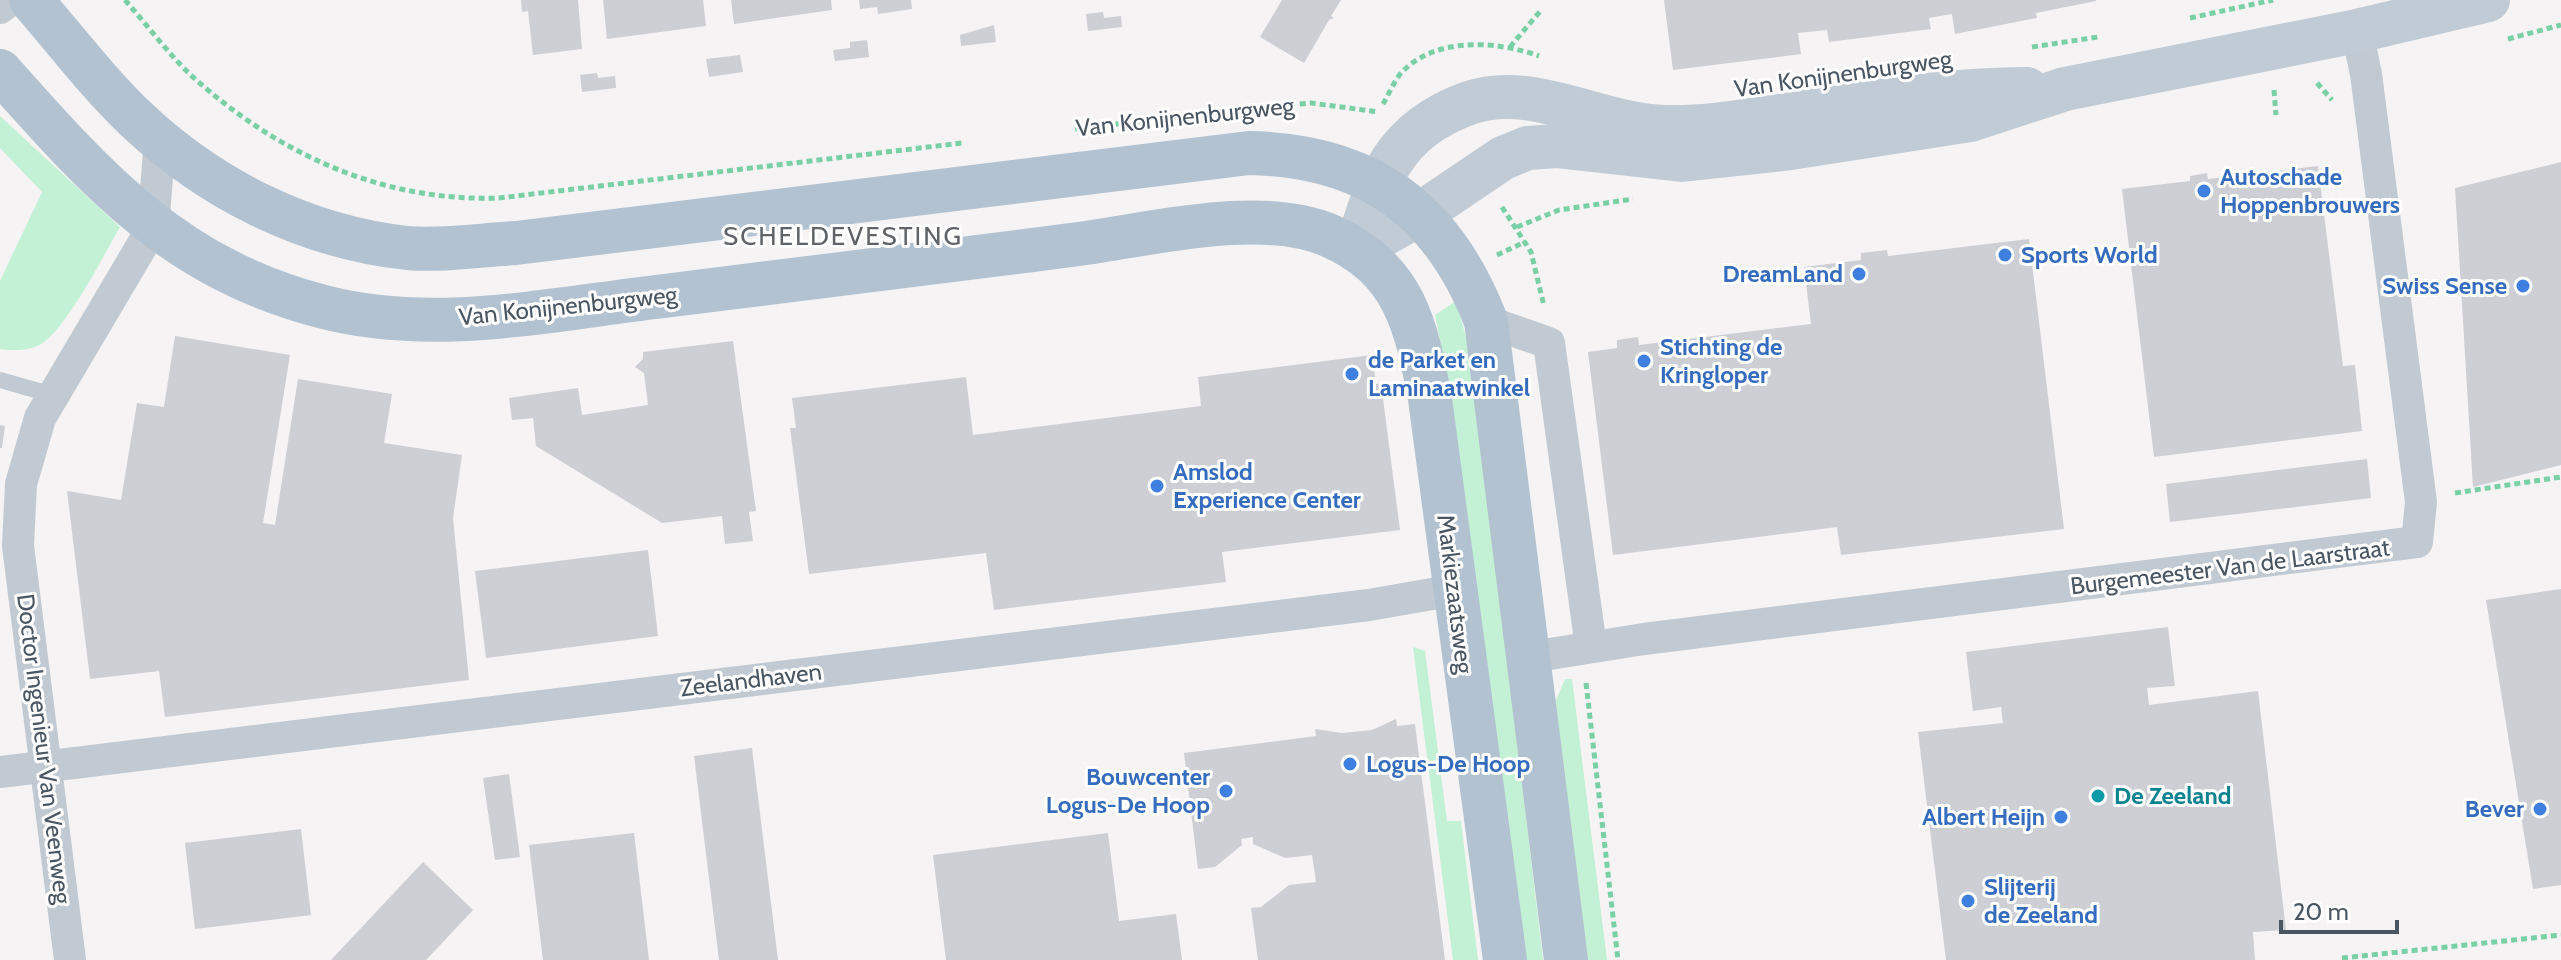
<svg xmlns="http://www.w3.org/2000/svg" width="2561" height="960" viewBox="0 0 2561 960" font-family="Cabin,sans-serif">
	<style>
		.green { fill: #c3f1d5 }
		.building { fill: #cdcfd5 }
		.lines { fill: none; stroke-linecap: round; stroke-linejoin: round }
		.path { stroke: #7ad0a6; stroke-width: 5; stroke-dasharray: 6 4; stroke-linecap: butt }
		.service { stroke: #c1cad2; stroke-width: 16 }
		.minor { stroke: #c1cad2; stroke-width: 32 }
		.secondary { stroke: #c1cbd6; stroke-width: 44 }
		.primary { stroke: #b3c2d1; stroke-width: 44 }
		.shop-dot { fill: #3f7fe0; stroke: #fff; stroke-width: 3 }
		.culture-dot { fill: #0f9aa8; stroke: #fff; stroke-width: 3 }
		.labels { text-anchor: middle; stroke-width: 6; stroke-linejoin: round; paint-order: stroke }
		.street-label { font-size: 24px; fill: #4a5661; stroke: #fff }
		.shop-label { font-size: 24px; font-weight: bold; fill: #366cbe; stroke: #fff; text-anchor: start }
		.culture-label { font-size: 24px; font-weight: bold; fill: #0d838f; stroke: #fff; text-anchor: start }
		.neighbourhood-label { font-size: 26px; letter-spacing: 2px; fill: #5f6368; stroke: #fff }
	</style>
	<rect width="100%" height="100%" fill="#f5f3f3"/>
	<!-- green -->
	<g class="green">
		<path d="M 0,116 L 120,227 C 102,258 70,322 43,343 C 31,351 13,351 0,349 L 0,281 L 42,192 L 0,148 Z"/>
		<path d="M 1456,301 L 1471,356 L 1543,960 L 1519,960 L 1447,377 L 1435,315 Z"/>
		<path d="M 1413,647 L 1425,651 L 1447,821 L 1461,821 L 1478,960 L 1453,960 Z"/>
		<path d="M 1565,679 L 1572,679 L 1607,960 L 1586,960 L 1553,708 Z"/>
	</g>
	<!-- building -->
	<g class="building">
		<path d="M 521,0 L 578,0 L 582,49 L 533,55 L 528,11 L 522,12 Z"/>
		<path d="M 603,0 L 703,0 L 706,26 L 607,39 Z"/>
		<path d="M 731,0 L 831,0 L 832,10 L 734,24 Z"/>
		<path d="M 859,0 L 911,0 L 912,9 L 878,14 L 877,7 L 860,9 Z"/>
		<path d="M 1282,0 L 1341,0 L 1331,16 L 1334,18 L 1329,20 L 1304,63 L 1260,37 Z"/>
		<path d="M 1664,0 L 2096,0 L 2096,1 L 2036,13 L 2037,18 L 1955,34 L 1952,14 L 1929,18 L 1931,29 L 1829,42 L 1827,30 L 1798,33 L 1801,54 L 1673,70 Z"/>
		<path d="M 1103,12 L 1104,18 L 1121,16 L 1122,27 L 1088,31 L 1086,14 Z"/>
		<path d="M 994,25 L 996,42 L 961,46 L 960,35 Z"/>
		<path d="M 867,40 L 869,57 L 835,61 L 833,50 L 850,48 L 850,42 Z"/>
		<path d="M 740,55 L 743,72 L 709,77 L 706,59 Z"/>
		<path d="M 597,73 L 598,78 L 615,76 L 616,88 L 582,92 L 580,75 Z"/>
		<path d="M 2561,162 L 2561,465 L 2473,487 L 2455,188 Z"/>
		<path d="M 2318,166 L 2343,366 L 2355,365 L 2362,431 L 2154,457 L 2122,189 L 2190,181 L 2190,176 L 2207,173 L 2208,179 Z"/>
		<path d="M 2029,239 L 2064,529 L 1841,555 L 1837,527 L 1613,555 L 1588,352 L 1617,348 L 1617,340 L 1638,337 L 1639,345 L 1811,324 L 1804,267 L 1861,260 L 1861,253 L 1887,250 L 1888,256 Z"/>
		<path d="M 175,336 L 290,355 L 263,523 L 275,525 L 298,379 L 392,394 L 384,443 L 462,455 L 453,518 L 469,680 L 165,717 L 159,671 L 90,679 L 67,491 L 121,500 L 137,403 L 164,407 Z"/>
		<path d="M 733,341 L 756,511 L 749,512 L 753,541 L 725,544 L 722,516 L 662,523 L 536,446 L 533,418 L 512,420 L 509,398 L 578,388 L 582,415 L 648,405 L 644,373 L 635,367 L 643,359 L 643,352 Z"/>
		<path d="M 1372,355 L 1376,384 L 1381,383 L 1400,530 L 1222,552 L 1226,582 L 994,610 L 986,553 L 809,574 L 790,428 L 796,428 L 792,398 L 966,377 L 973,435 L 1201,406 L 1198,377 Z"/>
		<path d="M 0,425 L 5,426 L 2,448 L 0,448 Z"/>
		<path d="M 2367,459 L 2371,498 L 2170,522 L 2166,484 Z"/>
		<path d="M 648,550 L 658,636 L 486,658 L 475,571 Z"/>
		<path d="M 2561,589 L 2561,885 L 2533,889 L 2486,600 Z"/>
		<path d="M 2168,627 L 2175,686 L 2147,688 L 2149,705 L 2258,691 L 2286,930 L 2253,932 L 2255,960 L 1946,960 L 1918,732 L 2003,723 L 2001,707 L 1973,711 L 1966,652 Z"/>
		<path d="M 1396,719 L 1397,726 L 1415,724 L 1445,960 L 1258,960 L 1251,908 L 1261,907 L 1289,885 L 1316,882 L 1312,855 L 1285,858 L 1253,844 L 1253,837 L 1241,839 L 1242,845 L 1215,867 L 1198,869 L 1184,753 L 1316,736 L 1315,729 L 1342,733 L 1372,730 Z"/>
		<path d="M 752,748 L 778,960 L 719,960 L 694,756 Z"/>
		<path d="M 509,774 L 520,857 L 495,860 L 483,778 Z"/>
		<path d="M 301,829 L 311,915 L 195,929 L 185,843 Z"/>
		<path d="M 634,833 L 649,960 L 543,960 L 529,845 Z"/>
		<path d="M 1108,833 L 1119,921 L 1176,914 L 1182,960 L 946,960 L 933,855 Z"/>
		<path d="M 423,862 L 473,910 L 426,960 L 331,960 Z"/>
	</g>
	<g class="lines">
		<!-- path -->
		<g class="path">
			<path d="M 125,0 C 148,26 169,55 194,78 C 280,155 383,202 499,198 L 962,143"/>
			<path d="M 2190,18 L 2273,0"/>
			<path d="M 2508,39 L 2561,25"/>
			<path d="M 1510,47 L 1542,9"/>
			<path d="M 2032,47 L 2098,37"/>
			<path d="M 2317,83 L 2332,100"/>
			<path d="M 2274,90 L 2276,115"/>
			<path d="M 1383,104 C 1389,94 1394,81 1402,72 C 1437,36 1497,41 1539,56"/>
			<path d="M 1250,109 L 1311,103 L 1379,112"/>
			<path d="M 1075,129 L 1176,117"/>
			<path d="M 1502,207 L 1531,252 L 1544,306"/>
			<path d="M 1517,227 L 1559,210 L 1633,199"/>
			<path d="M 1497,255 L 1525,242"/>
			<path d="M 2455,493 L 2561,477"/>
			<path d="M 1586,683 L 1618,960"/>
			<path d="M 2342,958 L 2561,935"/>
		</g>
		<!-- service -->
		<path class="service" d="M 0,380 L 53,395"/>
		<!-- minor -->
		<g class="minor">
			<path d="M 0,8 L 10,0"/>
			<path d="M 1486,321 L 1549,343 L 1591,647"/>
			<path d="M 1531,657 L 1644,639 L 2417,542 L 2421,502 L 2366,74 L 2357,31"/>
			<path d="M 0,772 L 1369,605 L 1455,590"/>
			<path d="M 70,960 L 18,546 L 21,484 L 40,418 L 153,227 L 160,139"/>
		</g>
		<!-- secondary -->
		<g class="secondary">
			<path d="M 1356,250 L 1420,214 L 1503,158 L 1528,148 L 1556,146 L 1682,160 L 1784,149 L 1970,120 L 2065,89 L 2357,31 L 2488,0"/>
			<path d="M 1356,250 C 1377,181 1393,130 1469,103 C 1533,81 1600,126 1665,127 C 1705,128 1746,121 1786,115 C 1866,103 1945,89 2027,89"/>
		</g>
		<!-- primary -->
		<g class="primary">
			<path d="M 31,0 C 65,39 98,83 136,119 C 210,189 305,237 407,248 C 443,251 480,245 516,243 L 1249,153 C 1369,155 1443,210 1486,321 L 1566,960"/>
			<path d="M 0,71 C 97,180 175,269 324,307 C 432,335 547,310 656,297 C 800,280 943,262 1086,243 C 1156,233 1261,207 1328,235 C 1405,268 1416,325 1430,399 L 1505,960"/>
		</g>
	</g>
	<!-- markers -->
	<g class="shop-dot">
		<circle cx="2204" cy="191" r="8"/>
		<circle cx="2005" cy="255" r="8"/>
		<circle cx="1859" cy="274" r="8"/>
		<circle cx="2523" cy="286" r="8"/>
		<circle cx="1644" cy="361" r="8"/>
		<circle cx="1352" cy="374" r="8"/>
		<circle cx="1157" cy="486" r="8"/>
		<circle cx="1350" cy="764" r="8"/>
		<circle cx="1226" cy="791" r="8"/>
		<circle cx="2540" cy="809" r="8"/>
		<circle cx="2061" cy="817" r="8"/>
		<circle cx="1968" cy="901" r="8"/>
	</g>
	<circle class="culture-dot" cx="2098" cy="796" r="8"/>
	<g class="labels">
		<!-- street labels -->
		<g class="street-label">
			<text transform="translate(1843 74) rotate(-8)" y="8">Van Konijnenburgweg</text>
			<text transform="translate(1185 117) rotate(-6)" y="8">Van Konijnenburgweg</text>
			<text transform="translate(568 306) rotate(-6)" y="8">Van Konijnenburgweg</text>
			<text transform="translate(2230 567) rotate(-7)" y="8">Burgemeester Van de Laarstraat</text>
			<text transform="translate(1455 594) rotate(83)" y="8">Markiezaatsweg</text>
			<text transform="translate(751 680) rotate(-7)" y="8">Zeelandhaven</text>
			<text transform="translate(44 749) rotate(83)" y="8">Doctor Ingenieur Van Veenweg</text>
		</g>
		<!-- shop labels -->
		<g class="shop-label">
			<text x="2220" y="185">Autoschade<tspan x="2220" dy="28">Hoppenbrouwers</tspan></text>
			<text x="2021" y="263">Sports World</text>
			<text x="1843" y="282" text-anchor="end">DreamLand</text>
			<text x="2507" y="294" text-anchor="end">Swiss Sense</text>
			<text x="1660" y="355">Stichting de<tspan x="1660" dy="28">Kringloper</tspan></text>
			<text x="1368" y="368">de Parket en<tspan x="1368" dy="28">Laminaatwinkel</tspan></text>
			<text x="1173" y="480">Amslod<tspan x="1173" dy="28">Experience Center</tspan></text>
			<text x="1366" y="772">Logus-De Hoop</text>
			<text x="1210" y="785" text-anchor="end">Bouwcenter<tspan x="1210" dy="28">Logus-De Hoop</tspan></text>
			<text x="2524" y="817" text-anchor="end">Bever</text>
			<text x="2045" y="825" text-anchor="end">Albert Heijn</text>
			<text x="1984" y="895">Slijterij<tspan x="1984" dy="28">de Zeeland</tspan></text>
		</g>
		<!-- culture labels -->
		<g class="culture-label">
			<text x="2114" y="804">De Zeeland</text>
		</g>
		<!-- neighbourhood labels -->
		<g class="neighbourhood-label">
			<text x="843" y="245">SCHELDEVESTING</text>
		</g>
	</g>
	<!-- scale -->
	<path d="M2281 920v12h116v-12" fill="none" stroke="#4a5661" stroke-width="4"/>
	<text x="2293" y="920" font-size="24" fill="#4a5661" stroke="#ffffff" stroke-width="6" paint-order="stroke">20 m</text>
</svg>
